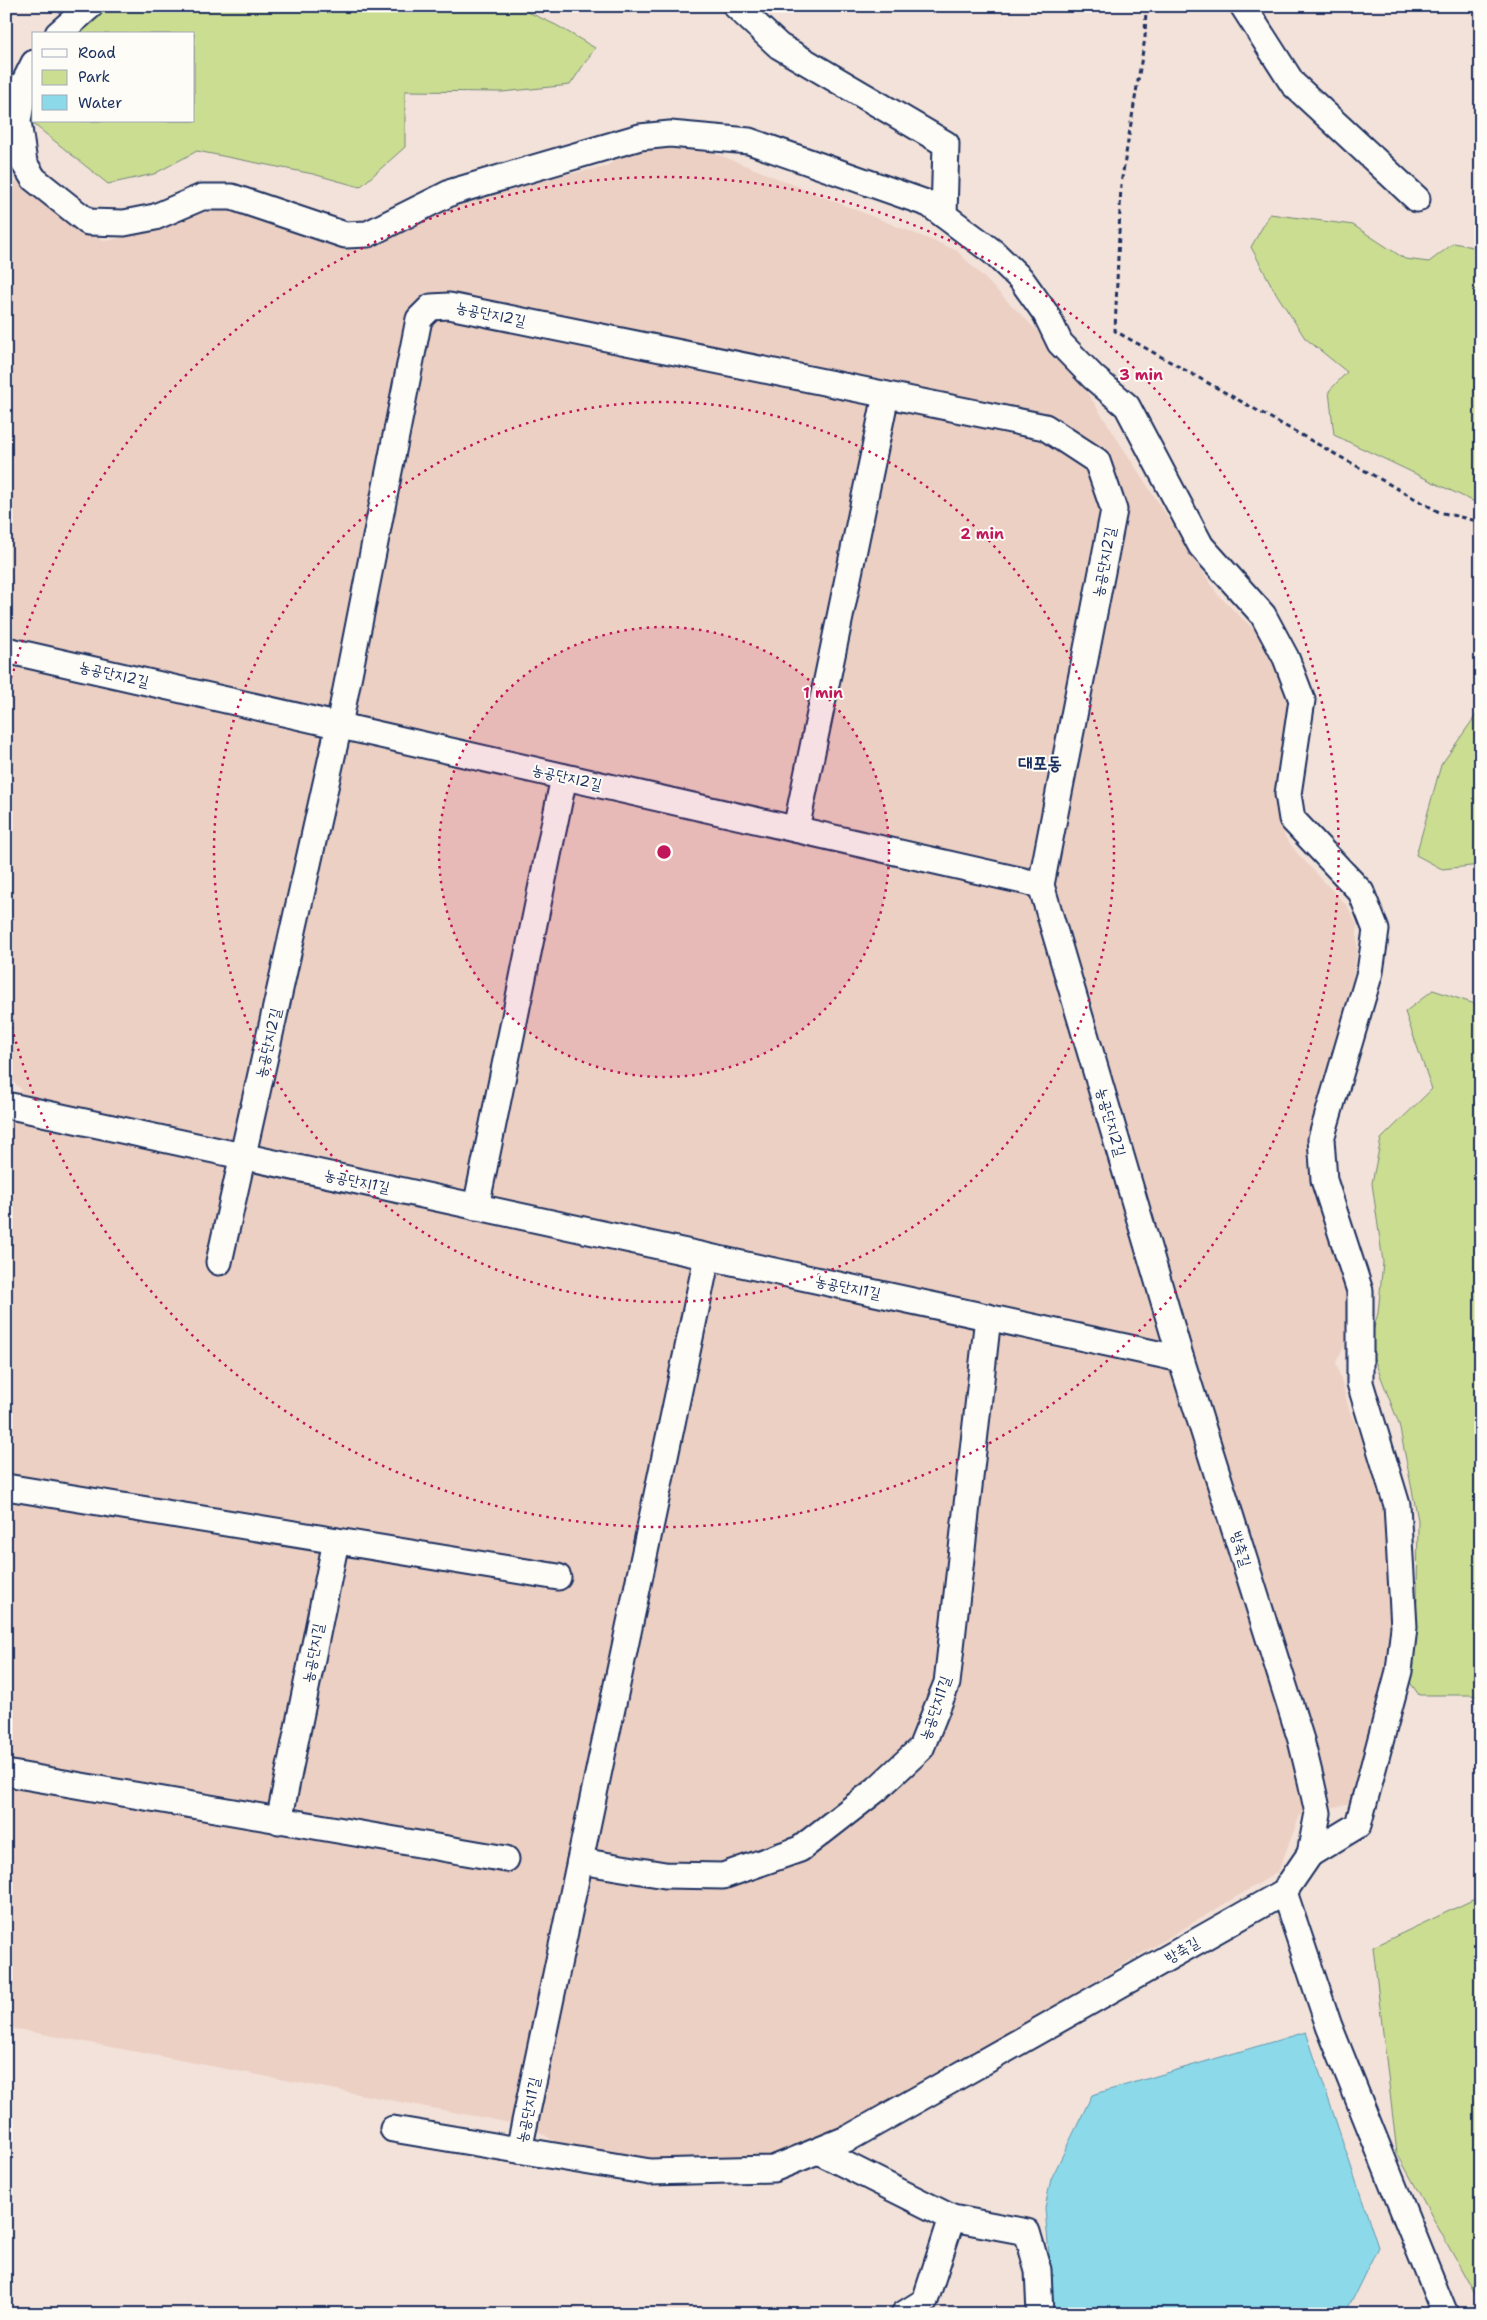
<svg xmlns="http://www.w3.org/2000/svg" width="1487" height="2320" viewBox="0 0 1487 2320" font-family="'Shantell Sans','Poor Story',sans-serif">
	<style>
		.built { fill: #ecd0c4 }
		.green { fill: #cbdd91; stroke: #738678 }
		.water { fill: #8cdae9; stroke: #5f96b1 }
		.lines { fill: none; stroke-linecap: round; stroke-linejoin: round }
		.minor-casing { stroke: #1b2f5e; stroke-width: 29 }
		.path { stroke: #1b2f5e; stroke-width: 3; stroke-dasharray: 5 4; stroke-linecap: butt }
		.minor { stroke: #fdfcf7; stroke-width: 25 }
		.ring { fill: none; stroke: #c2185b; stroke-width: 2.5; stroke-dasharray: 2.5 5 }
		.labels { text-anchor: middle; stroke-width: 4; stroke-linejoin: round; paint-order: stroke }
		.street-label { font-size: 15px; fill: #1b2f5e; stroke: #fdfcf7 }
		.quarter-label { font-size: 18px; font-weight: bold; fill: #1b2f5e; stroke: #fdfcf7 }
		.centre { fill: #c2185b; stroke: #fdfcf7; stroke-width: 2.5 }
		.ring-label { font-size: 15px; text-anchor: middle; font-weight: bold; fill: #c2185b; stroke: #fdfcf7; stroke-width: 4; stroke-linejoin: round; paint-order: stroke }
	</style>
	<rect width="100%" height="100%" fill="#f3e2d9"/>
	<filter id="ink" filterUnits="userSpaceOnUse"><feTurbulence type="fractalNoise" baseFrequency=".02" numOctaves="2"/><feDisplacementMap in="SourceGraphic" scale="10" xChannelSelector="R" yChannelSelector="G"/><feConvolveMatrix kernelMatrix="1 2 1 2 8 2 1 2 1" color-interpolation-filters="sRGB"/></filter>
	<g filter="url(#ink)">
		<!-- built -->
		<path class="built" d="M 645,140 L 712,152 L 956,250 L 1065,358 L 1218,595 L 1264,639 L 1275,656 L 1293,711 L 1281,820 L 1285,837 L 1298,854 L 1348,907 L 1357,925 L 1357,953 L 1352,982 L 1316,1110 L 1314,1134 L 1307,1158 L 1316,1193 L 1353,1289 L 1353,1330 L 1336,1362 L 1350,1412 L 1391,1504 L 1397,1629 L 1390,1677 L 1351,1803 L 1300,1815 L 1278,1872 L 868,2117 L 774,2160 L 659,2166 L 562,2146 L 532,2127 L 6,2027 L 6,1102 L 22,1090 L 6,1075 L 6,185 L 18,181 L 92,235 L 107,241 L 159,229 L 196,214 L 225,210 L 327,243 L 356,247 L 450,197 L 605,167 Z"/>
		<!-- green -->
		<g class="green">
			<path d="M 109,6 L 515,6 L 556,25 L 595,48 L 570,85 L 502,92 L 405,91 L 405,147 L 360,187 L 313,174 L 197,151 L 154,174 L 108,184 L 31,122 L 34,109 L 34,121 L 194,121 L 194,34 L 69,34 Z"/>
			<path d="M 1270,214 L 1353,225 L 1405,259 L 1429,262 L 1454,243 L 1477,248 L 1481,252 L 1481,505 L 1334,435 L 1329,391 L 1347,372 L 1305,338 L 1274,290 L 1251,247 Z"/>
			<path d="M 1479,711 L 1481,865 L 1442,869 L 1416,855 L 1441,765 Z"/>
			<path d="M 1433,990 L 1481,1006 L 1481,1698 L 1472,1695 L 1419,1695 L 1409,1681 L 1417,1599 L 1418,1520 L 1399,1424 L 1369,1346 L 1378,1313 L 1383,1262 L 1372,1183 L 1381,1139 L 1432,1089 L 1405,1012 Z"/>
			<path d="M 1481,1896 L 1481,2305 L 1397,2153 L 1373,1947 Z"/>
		</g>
		<!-- water -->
		<path class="water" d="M 1306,2032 L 1378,2247 L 1345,2314 L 1054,2314 L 1045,2208 L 1051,2179 L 1092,2095 Z"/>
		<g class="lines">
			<defs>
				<g id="minor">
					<path d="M 736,6 L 779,46 L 946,144 L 944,215"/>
					<path d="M 1243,6 L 1293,84 L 1417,199"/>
					<path d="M 58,34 L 90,6"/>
					<path d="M 34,63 L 25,81 L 18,121 L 24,163 L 34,179 L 88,222 L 124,223 L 155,217 L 202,197 L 232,197 L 345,235 L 368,234 L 452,192 L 640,137 L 670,134 L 749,141 L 929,204 L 993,252 L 1021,279 L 1046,314 L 1060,343 L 1093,377 L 1127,406 L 1201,546 L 1263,615 L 1286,658 L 1302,700 L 1288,794 L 1292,819 L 1361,892 L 1376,930 L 1370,972 L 1321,1139 L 1324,1180 L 1360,1291 L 1360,1383 L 1397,1505 L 1404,1627 L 1399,1671 L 1358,1825 L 1310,1854"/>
					<path d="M 6,650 L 1041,885"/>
					<path d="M 796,829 L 886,395"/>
					<path d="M 6,1105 L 1181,1359"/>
					<path d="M 476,1207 L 564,777"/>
					<path d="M 219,1262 L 339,725 L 419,319 L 431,307 L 449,306 L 1045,427 L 1097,461 L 1114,510 L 1041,885 L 1181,1359 L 1301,1740 L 1311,1781 L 1318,1813 L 1310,1854 L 1284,1892 L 849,2138 L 773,2169 L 650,2172 L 393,2129"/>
					<path d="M 6,1487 L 558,1577"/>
					<path d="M 6,1773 L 506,1859"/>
					<path d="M 279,1821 L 336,1541"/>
					<path d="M 580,1861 L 665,1875 L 723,1876 L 800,1849 L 877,1789 L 921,1748 L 947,1683 L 988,1317"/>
					<path d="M 1284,1892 L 1329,2026 L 1445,2314"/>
					<path d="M 519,2150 L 707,1257"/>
					<path d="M 818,2151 L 952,2218 L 925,2301 L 904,2314"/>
					<path d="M 952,2218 L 1027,2232 L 1038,2270 L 1040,2314"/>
				</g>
			</defs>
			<!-- minor casing -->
			<use href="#minor" class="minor-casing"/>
			<!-- path -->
			<path class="path" d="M 1146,6 L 1145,38 L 1121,184 L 1115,331 L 1439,512 L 1481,522"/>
			<!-- minor -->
			<use href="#minor" class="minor"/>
		</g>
	</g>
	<!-- distance rings -->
	<circle cx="664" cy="852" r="225" fill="#c2185b" fill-opacity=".12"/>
	<g class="ring">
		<circle cx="664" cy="852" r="225"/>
		<circle cx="664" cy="852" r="450"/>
		<path d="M6 700A675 675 0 1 1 6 1004"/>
	</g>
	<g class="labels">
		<!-- street labels -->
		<g class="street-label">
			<text transform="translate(491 314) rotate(12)" y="5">농공단지2길</text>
			<text transform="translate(1104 562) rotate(-79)" y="5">농공단지2길</text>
			<text transform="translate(114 674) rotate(13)" y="5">농공단지2길</text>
			<text transform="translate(567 777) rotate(13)" y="5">농공단지2길</text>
			<text transform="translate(268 1043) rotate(-77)" y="5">농공단지2길</text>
			<text transform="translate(1111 1122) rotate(74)" y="5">농공단지2길</text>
			<text transform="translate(357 1181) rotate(12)" y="5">농공단지1길</text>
			<text transform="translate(848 1287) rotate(12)" y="5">농공단지1길</text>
			<text transform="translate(1241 1549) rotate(73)" y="5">방축길</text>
			<text transform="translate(313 1653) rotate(-79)" y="5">농공단지길</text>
			<text transform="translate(935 1708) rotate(-71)" y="5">농공단지1길</text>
			<text transform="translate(1182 1950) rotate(-30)" y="5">방축길</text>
			<text transform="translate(528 2110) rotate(-78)" y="5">농공단지1길</text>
		</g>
		<!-- quarter labels -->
		<g class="quarter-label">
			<text x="1040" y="769">대포동</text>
		</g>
	</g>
	<circle cx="664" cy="852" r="8" class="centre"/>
	<g class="ring-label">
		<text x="1141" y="380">3 min</text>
		<text x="982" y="539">2 min</text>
		<text x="823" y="698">1 min</text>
	</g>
	<!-- margin -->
	<rect width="1487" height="2320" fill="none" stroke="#fdfcf7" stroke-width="25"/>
	<rect x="12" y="12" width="1462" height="2295" fill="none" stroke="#1b2f5e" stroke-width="2" filter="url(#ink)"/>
	<!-- legend -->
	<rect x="32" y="32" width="162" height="90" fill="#fdfcf7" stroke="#a3aaba"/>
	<rect x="42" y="49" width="25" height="8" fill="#fdfcf7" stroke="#a3aaba"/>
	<text x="78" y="58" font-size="15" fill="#1b2f5e">Road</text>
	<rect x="42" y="70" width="25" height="15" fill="#cbdd91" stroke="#a3aaba"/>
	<text x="78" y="82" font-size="15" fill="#1b2f5e">Park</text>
	<rect x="42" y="95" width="25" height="15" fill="#8cdae9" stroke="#a3aaba"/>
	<text x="78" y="108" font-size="15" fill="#1b2f5e">Water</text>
</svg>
